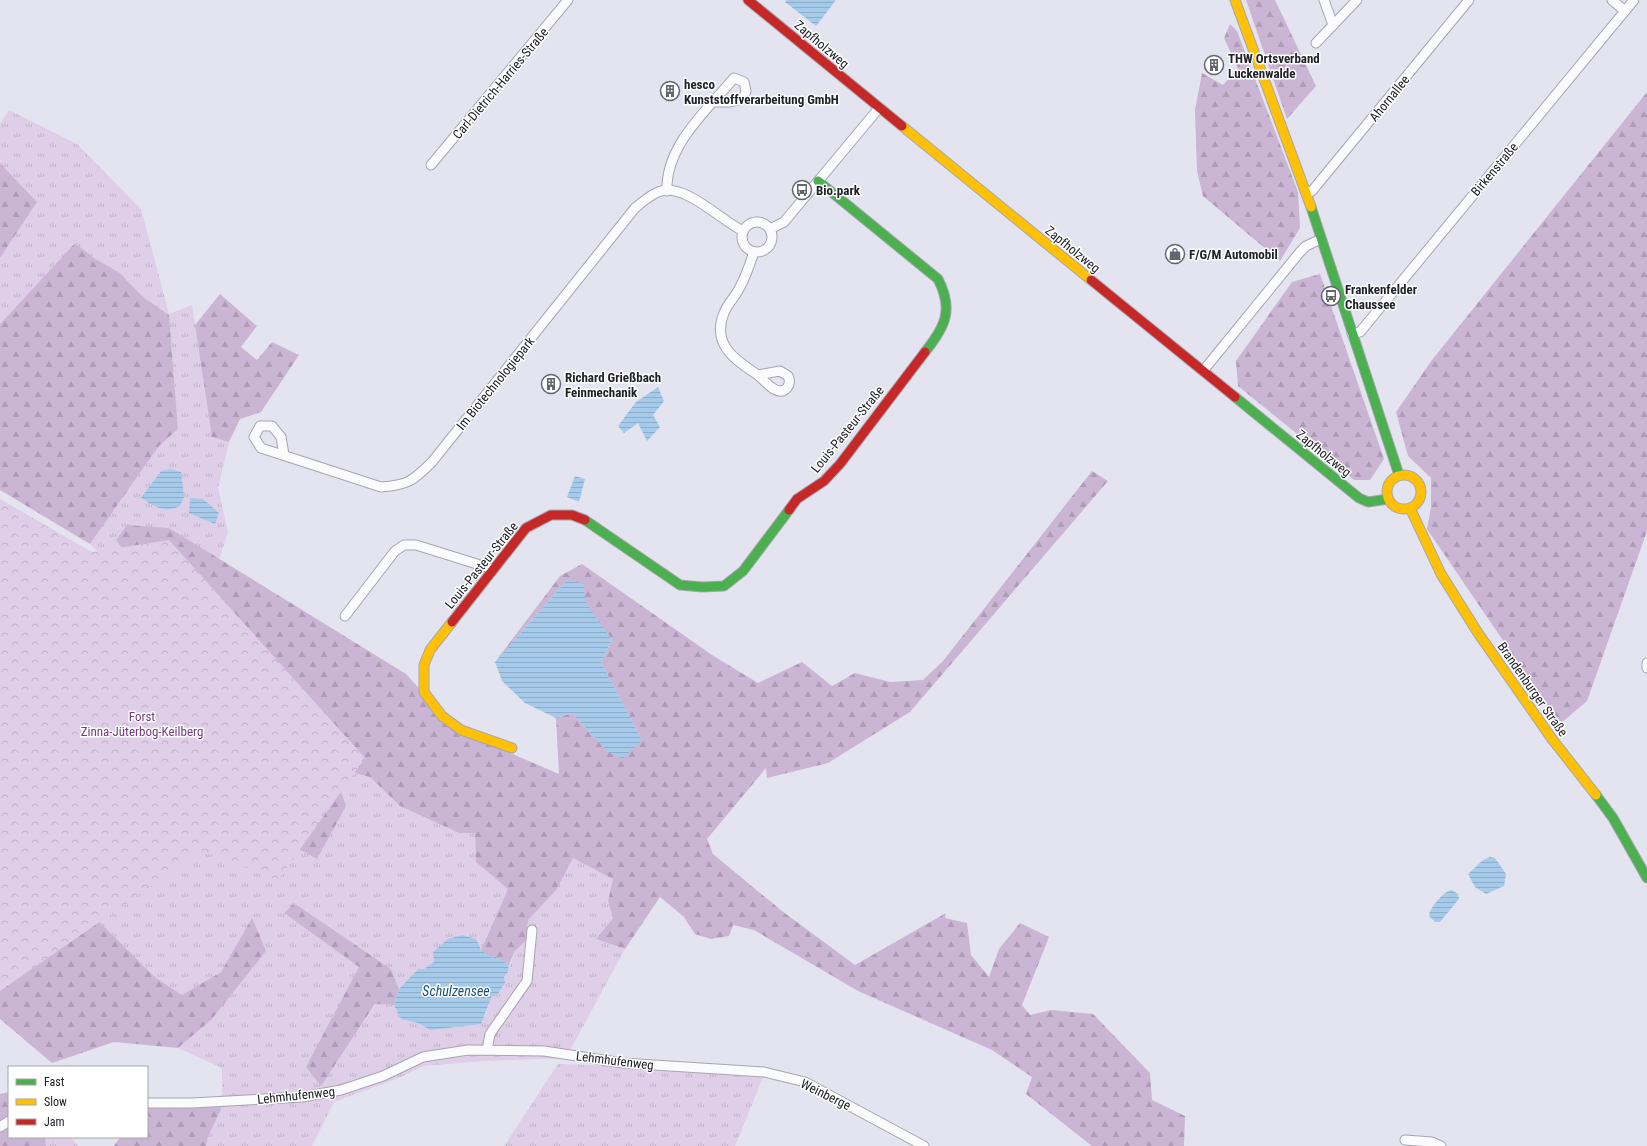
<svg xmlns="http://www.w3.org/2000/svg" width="1647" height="1146" viewBox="0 0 1647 1146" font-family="'Roboto Condensed',sans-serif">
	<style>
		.grass { fill: url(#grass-tufts); fill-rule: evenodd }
		.forest { fill: url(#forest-firs) }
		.park { fill: url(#park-crowns) }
		.water { fill: url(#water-rules) }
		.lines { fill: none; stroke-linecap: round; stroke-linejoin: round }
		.street-casing { stroke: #a5a6af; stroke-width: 11 }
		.fast-casing { stroke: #a5a6af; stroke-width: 11 }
		.slow-casing { stroke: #a5a6af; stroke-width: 11 }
		.jam-casing { stroke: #a5a6af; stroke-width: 11 }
		.street { stroke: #fbfbfd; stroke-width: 9 }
		.fast { stroke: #4caf50; stroke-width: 9 }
		.slow { stroke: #ffc107; stroke-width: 9 }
		.jam { stroke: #c62828; stroke-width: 9 }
		.labels { text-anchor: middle; stroke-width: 3; stroke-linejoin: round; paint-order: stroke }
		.street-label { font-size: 13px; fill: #202129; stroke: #fff }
		.poi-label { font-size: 13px; font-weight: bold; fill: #202129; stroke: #fff; text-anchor: start }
		.park-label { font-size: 13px; fill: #703d7a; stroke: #fff }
		.water-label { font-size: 14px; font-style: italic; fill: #145178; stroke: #fff }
	</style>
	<defs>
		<pattern id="grass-tufts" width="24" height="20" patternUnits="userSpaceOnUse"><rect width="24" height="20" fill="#dfcee8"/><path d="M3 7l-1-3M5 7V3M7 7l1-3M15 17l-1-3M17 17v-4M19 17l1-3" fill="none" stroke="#bfb1c7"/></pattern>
		<pattern id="forest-firs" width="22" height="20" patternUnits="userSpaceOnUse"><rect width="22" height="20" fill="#cbb5d4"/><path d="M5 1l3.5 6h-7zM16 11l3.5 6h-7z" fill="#ae9bb6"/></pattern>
		<pattern id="park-crowns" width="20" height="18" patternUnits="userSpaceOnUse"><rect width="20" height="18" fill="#dfcee8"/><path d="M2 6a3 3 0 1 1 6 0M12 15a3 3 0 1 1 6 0" fill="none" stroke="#bfb1c7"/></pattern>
		<pattern id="water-rules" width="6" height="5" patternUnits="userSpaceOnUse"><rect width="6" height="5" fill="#a5caea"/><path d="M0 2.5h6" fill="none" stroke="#8eadc9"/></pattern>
	</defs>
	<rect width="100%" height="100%" fill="#e4e4f0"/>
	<!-- grass -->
	<g class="grass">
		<path d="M 9,110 L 77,144 L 141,209 L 169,314 L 192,305 L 212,436 L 229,442 L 218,488 L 228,532 L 219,560 L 169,528 L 331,767 L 370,777 L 400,806 L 459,833 L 475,833 L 476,862 L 508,889 L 481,950 L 435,962 L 424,969 L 418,969 L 399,989 L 391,969 L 294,903 L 284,913 L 360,967 L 321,1085 L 376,1004 L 394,1005 L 401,1019 L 418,1023 L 430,1030 L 485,1016 L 492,996 L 508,972 L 514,952 L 523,942 L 528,920 L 573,857 L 614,879 L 608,901 L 613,918 L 596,939 L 625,949 L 566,1058 L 485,1061 L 423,1066 L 401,1077 L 334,1102 L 312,1146 L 206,1146 L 208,1137 L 222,1107 L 222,1068 L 178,1048 L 211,1020 L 252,919 L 221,972 L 182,995 L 156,978 L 72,895 L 182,638 L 90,544 L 159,446 L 178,429 L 169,315 L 142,296 L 120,273 L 94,258 L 75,243 L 0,324 L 0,258 L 37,202 L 0,163 L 0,124 ZM 161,471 L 180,506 L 154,482 Z"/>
		<path d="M 558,1064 L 766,1070 L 735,1146 L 504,1146 Z"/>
		<path d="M 45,1137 L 71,1137 L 78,1146 L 46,1146 Z"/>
	</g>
	<!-- forest -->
	<g class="forest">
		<path d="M 1246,0 L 1275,0 L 1316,86 L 1287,119 Z"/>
		<path d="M 1230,24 L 1237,31 L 1298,192 L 1300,228 L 1280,261 L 1203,196 L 1197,171 L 1195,110 L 1202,73 L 1223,85 L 1238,68 L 1224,38 Z"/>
		<path d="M 1647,92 L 1647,531 L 1587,701 L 1560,724 L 1427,529 L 1431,507 L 1431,478 L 1408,456 L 1396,412 L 1432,360 Z"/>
		<path d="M 0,163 L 37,202 L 0,258 Z"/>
		<path d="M 75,243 L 94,258 L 120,273 L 142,296 L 169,315 L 178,429 L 159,446 L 90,544 L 0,490 L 0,324 Z"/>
		<path d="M 1320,274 L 1384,459 L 1370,480 L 1354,480 L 1238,386 L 1236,361 L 1292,282 Z"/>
		<path d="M 220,294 L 257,326 L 241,347 L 257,360 L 272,342 L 299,355 L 261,412 L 240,419 L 229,442 L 212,437 L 195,325 Z"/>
		<path d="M 1092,471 L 1108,481 L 910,712 L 828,763 L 767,778 L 766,768 L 707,839 L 713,854 L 782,911 L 855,965 L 946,913 L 945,918 L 967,923 L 971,955 L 989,977 L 999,949 L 1020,923 L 1049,937 L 1022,1005 L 1030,1015 L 1051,1010 L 1093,1014 L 1150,1073 L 1152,1100 L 1185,1116 L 1184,1146 L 1092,1146 L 1026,1094 L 1032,1077 L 992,1050 L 858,991 L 754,930 L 733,925 L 729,936 L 711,939 L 695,934 L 684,917 L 660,897 L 625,949 L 596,939 L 613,918 L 608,901 L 613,879 L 573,858 L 556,890 L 528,920 L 526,940 L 514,952 L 509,965 L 492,955 L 496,961 L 481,950 L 508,889 L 476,862 L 475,833 L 459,833 L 400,806 L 370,777 L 332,767 L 346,806 L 317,859 L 179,781 L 152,590 L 116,540 L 127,525 L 169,528 L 406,674 L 457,730 L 559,774 L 556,718 L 572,713 L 608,752 L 642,740 L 601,662 L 612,640 L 567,580 L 495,662 L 560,576 L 582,564 L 712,655 L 758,683 L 802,662 L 832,686 L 855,673 L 890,682 L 923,680 L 943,661 Z"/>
		<path d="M 0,613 L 72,895 L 156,978 L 182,995 L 221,972 L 252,918 L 266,951 L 211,1020 L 178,1048 L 114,1042 L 52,1063 L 0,1019 Z"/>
		<path d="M 294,903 L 391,969 L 399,989 L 394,1005 L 375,1004 L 321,1086 L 306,1067 L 359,967 L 284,913 Z"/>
		<path d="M 9,1092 L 9,1137 L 45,1137 L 46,1146 L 0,1146 L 0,1094 Z"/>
		<path d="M 147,1107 L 222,1107 L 208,1137 L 206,1146 L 114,1146 L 120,1137 L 147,1137 Z"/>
	</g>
	<!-- park -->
	<path class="park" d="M 0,499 L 92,552 L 169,540 L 365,758 L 278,880 L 202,851 L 0,991 Z"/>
	<!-- water -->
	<g class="water">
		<path d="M 786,0 L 836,0 L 816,26 L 785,2 Z"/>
		<path d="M 658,387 L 664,401 L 653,415 L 660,427 L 647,441 L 638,423 L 624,433 L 618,426 L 636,402 Z"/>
		<path d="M 170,469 L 181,472 L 184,497 L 180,506 C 165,514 154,506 141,498 L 161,471 Z"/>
		<path d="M 575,476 L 585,479 L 579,502 L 567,497 Z"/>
		<path d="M 190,498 L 203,499 L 219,513 L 215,524 L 189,513 Z"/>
		<path d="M 567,580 L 583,584 L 586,603 L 612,640 L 601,662 L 642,740 L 623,759 L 608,752 L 572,713 L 556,718 L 525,703 L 502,681 L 495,662 Z"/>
		<path d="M 1490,857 L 1495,858 L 1506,874 L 1504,886 L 1486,894 L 1475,887 L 1468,874 L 1483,860 Z"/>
		<path d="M 1452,890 L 1458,894 L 1459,899 L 1440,922 L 1435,922 L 1429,916 C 1429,908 1444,891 1452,890 Z"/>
		<path d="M 462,935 L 476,939 L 481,950 L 495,960 L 491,954 L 509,965 L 508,972 L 504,977 L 505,983 L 497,995 L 492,996 L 481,1024 L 430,1030 L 418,1023 L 401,1019 L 394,1005 L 399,989 L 418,969 L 424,969 L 434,962 L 433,952 L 448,939 Z"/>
	</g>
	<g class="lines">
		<defs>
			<g id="street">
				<path d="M 1324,0 L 1333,25"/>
				<path d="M 1612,0 L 1625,11"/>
				<path d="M 1316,43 L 1357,0"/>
				<path d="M 431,165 L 568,0"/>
				<path d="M 667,191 C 665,146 707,110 734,78 L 744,82 L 746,91 L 743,99 L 729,102 L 714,102"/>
				<path d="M 1306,193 L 1312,191 L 1469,0"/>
				<circle cx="757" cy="237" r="15"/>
				<path d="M 770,229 L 784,222 L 879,108"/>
				<path d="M 754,252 C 750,264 746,276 740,287 C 736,296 728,303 724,313 C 711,344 735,360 758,375"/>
				<path d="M 1352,334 L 1360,332 L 1365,326 L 1634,0"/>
				<path d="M 780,371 L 788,376 C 790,380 790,384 787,388 C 778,398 765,381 758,375 Z"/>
				<path d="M 1203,371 L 1300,252 L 1306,246 L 1321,239"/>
				<path d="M 284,455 L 281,437 L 272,426 L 260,426 L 254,437 L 261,448 L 381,487 C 408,485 413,481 432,462 L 635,208 C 642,202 649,196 658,192 C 685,182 720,220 743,231"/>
				<path d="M 345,616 L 395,551 L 404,545 L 416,545 L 493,569"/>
				<path d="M 1647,663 L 1647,668"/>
				<path d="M 487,1050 L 490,1034 L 527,981 L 532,930"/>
				<path d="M 147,1103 L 192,1103 L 302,1097 L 341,1090 L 383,1076 L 423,1057 L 468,1050 L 544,1051 L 623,1063 L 764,1072 L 805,1082 L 924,1146"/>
				<path d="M 0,1127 L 9,1121"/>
				<path d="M 1405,1140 L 1432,1142 L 1441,1146"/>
			</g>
			<g id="fast">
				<path d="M 818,181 L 938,279 C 954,310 945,327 925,352"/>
				<path d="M 1311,207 L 1399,475"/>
				<path d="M 1235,397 L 1359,498 L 1368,502 L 1388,499"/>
				<path d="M 585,520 L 680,585 L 702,587 L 724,586 L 743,571 L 789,510"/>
				<path d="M 1596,795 L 1613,818 L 1647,878"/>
			</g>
			<g id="slow">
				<path d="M 1235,0 L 1311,207"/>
				<path d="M 902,126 L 1091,280"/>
				<circle cx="1404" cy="492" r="17"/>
				<path d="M 1410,508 L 1441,574 L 1478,633 L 1552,739 L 1596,795"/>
				<path d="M 452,622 L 430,650 L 424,665 L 424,692 L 442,716 L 461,730 L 512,748"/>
			</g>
			<g id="jam">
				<path d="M 748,0 L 902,126"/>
				<path d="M 1091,280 L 1235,397"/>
				<path d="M 789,510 L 797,499 L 824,481 L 840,464 L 925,352"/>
				<path d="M 452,622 L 526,528 L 551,515 L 572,515 L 585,520"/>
			</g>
		</defs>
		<!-- street casing -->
		<use href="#street" class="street-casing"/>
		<!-- fast casing -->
		<use href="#fast" class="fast-casing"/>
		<!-- slow casing -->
		<use href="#slow" class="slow-casing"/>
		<!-- jam casing -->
		<use href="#jam" class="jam-casing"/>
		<!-- street -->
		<use href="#street" class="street"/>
		<!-- fast -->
		<use href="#fast" class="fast"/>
		<!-- slow -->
		<use href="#slow" class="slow"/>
		<!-- jam -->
		<use href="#jam" class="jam"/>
	</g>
	<!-- icons -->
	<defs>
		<symbol id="building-ring" viewBox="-11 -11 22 22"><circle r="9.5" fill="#fff" stroke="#65656f" stroke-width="1.5"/><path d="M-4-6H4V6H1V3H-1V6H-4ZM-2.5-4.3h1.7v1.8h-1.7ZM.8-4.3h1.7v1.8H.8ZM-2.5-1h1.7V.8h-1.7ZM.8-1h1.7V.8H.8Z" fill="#65656f"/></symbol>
		<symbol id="bus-ring" viewBox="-11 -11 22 22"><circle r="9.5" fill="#fff" stroke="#65656f" stroke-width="1.5"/><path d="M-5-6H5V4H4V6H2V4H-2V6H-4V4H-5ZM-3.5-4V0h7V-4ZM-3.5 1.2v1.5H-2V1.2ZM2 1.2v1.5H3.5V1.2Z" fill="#65656f"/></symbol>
		<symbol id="shop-ring" viewBox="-11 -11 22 22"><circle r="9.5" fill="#fff" stroke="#65656f" stroke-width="1.5"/><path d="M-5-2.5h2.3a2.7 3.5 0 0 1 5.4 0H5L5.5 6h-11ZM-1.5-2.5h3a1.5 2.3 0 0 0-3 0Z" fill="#65656f"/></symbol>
	</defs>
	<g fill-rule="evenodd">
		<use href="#building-ring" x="1203" y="54" width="22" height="22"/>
		<use href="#building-ring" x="659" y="80" width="22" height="22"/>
		<use href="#bus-ring" x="791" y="179" width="22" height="22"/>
		<use href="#shop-ring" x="1164" y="243" width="22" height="22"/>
		<use href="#bus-ring" x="1320" y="285" width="22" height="22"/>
		<use href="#building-ring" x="540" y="373" width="22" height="22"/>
	</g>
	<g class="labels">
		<!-- street labels -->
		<g class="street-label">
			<text transform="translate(822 44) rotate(40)" y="5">Zapfholzweg</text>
			<text transform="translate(500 83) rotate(-50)" y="5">Carl-Dietrich-Harries-Straße</text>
			<text transform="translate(1389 98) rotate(-51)" y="5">Ahornallee</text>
			<text transform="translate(1494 169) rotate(-50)" y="5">Birkenstraße</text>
			<text transform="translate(1073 249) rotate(39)" y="5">Zapfholzweg</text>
			<text transform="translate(495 383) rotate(-51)" y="5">Im Biotechnologiepark</text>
			<text transform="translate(847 429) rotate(-51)" y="5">Louis-Pasteur-Straße</text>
			<text transform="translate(1324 453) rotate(39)" y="5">Zapfholzweg</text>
			<text transform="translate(481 565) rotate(-51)" y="5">Louis-Pasteur-Straße</text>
			<text transform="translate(1533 689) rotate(55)" y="5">Brandenburger Straße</text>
			<text transform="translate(615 1060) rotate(7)" y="5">Lehmhufenweg</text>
			<text transform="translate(826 1094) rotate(26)" y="5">Weinberge</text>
			<text transform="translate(296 1095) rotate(-6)" y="5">Lehmhufenweg</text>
		</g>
		<!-- poi labels -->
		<g class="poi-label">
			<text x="1228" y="63">THW Ortsverband<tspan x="1228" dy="15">Luckenwalde</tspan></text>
			<text x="684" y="89">hesco<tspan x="684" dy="15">Kunststoffverarbeitung GmbH</tspan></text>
			<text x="816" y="195">Bio.park</text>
			<text x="1189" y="259">F/G/M Automobil</text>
			<text x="1345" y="294">Frankenfelder<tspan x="1345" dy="15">Chaussee</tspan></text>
			<text x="565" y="382">Richard Grießbach<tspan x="565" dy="15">Feinmechanik</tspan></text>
		</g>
		<!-- park labels -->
		<g class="park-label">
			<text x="142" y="721">Forst<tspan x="142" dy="15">Zinna-Jüterbog-Keilberg</tspan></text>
		</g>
		<!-- water labels -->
		<g class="water-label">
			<text x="456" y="996">Schulzensee</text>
		</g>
	</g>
	<!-- legend -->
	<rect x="8" y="1066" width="140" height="72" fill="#ffffff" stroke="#a6a6a9"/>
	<rect x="16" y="1079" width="20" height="6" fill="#4caf50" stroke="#a6a6a9"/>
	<text x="44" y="1086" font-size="12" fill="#202129">Fast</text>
	<rect x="16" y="1099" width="20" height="6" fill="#ffc107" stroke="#a6a6a9"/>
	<text x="44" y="1106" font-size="12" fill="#202129">Slow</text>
	<rect x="16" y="1119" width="20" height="6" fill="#c62828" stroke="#a6a6a9"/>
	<text x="44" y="1126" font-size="12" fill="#202129">Jam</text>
</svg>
